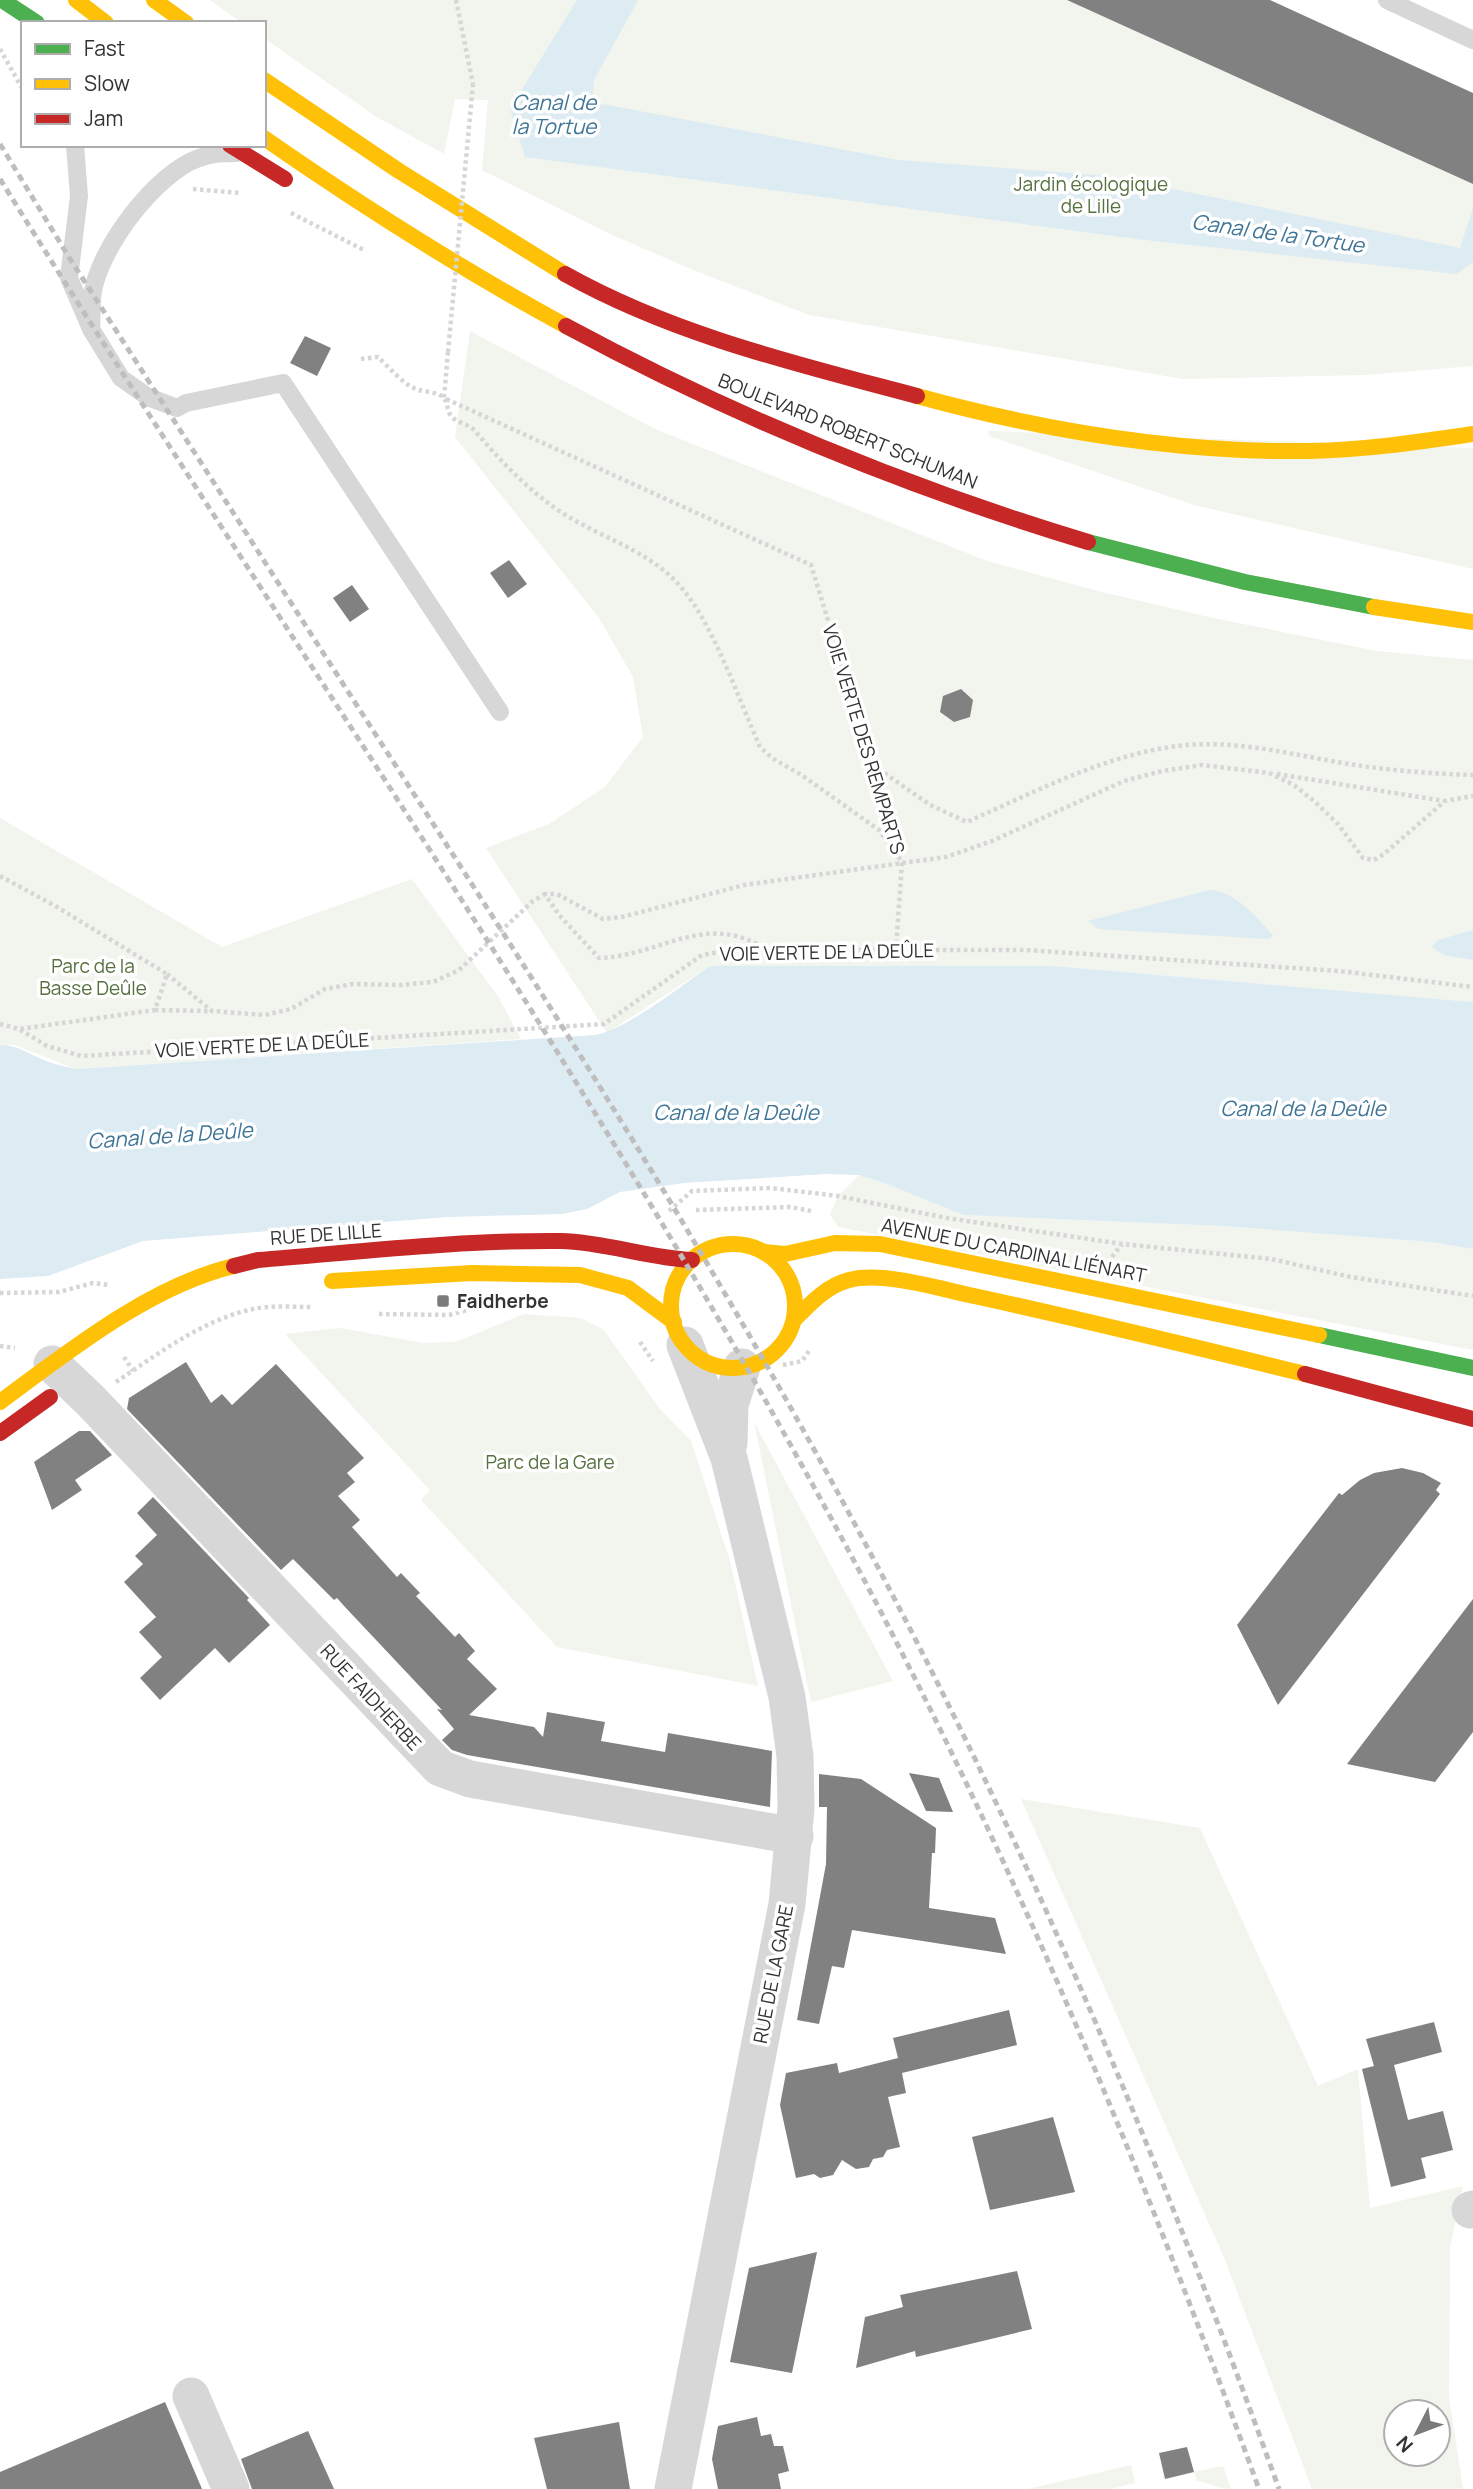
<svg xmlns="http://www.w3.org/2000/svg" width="1473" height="2489" viewBox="0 0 1473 2489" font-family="Manrope,sans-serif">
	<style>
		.green { fill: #f1f5ed; fill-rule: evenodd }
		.water { fill: #ddebf3 }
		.building { fill: #818181 }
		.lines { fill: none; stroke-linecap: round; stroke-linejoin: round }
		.path { stroke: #d6d6d6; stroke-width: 4.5; stroke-dasharray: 3.5 3.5; stroke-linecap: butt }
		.lane { stroke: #d7d7d7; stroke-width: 18 }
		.street { stroke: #d7d7d7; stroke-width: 37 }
		.fast { stroke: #4caf50; stroke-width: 16 }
		.slow { stroke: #ffc107; stroke-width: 16 }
		.jam { stroke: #c62828; stroke-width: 16 }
		.rail { stroke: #bebebe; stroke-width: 5; stroke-dasharray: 7 5; stroke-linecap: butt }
		.path-bridge { stroke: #d6d6d6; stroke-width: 4.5; stroke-dasharray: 3.5 3.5; stroke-linecap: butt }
		.poi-dot { fill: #7a7a7a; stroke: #fff; stroke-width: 2.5 }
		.labels { text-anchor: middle; stroke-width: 7; stroke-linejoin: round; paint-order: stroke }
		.park-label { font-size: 19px; fill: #56703f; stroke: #fff }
		.street-label { font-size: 19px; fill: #333; stroke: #fff }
		.poi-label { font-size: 19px; font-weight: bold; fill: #333; stroke: #fff; text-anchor: start }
		.water-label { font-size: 21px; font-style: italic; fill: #3f7597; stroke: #fff }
	</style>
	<rect width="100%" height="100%" fill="#fff"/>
	<!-- green -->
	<g class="green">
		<path d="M 210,0 L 1067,0 L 1473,184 L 1473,366 L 1364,375 L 1183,379 L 809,315 L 691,269 L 608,233 L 482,170 L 488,100 L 455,99 L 444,154 L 375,116 L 264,38 L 264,23 L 242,23 Z"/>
		<path d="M 470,331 L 655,429 L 987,561 L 1098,591 L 1213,618 L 1377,651 L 1473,660 L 1473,1002 L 1053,966 L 710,966 L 607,1033 L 486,848 L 549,824 L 605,787 L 643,737 L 633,677 L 599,618 L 455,437 Z"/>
		<path d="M 988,431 L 1473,448 L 1473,569 L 1194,505 L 989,436 Z"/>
		<path d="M 0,818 L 222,947 L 412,879 L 499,998 L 521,1039 L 76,1069 L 15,1045 L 0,1045 Z"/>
		<path d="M 859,1175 L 887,1184 L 963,1215 L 1222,1226 L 1431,1242 L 1473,1249 L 1473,1350 L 838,1227 L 830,1215 L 838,1196 Z"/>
		<path d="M 524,1314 L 580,1318 L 603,1329 L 659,1408 L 691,1441 L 730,1561 L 758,1686 L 557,1647 L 421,1500 L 430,1490 L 285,1334 L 340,1328 L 423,1343 L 456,1342 Z"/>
		<path d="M 754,1422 L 893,1681 L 811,1702 Z"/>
		<path d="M 1021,1799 L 1200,1828 L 1318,2086 L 1358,2069 L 1370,2208 L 1463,2186 L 1450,2248 L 1449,2397 L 1463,2489 L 1312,2489 L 1225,2260 ZM 1396,2412 L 1438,2412 L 1438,2454 L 1396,2454 Z"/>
		<path d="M 1131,2465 L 1135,2483 L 1111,2489 L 1028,2489 Z"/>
		<path d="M 1223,2466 L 1231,2489 C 1218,2489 1210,2483 1197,2481 L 1194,2472 Z"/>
	</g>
	<!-- water -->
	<g class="water">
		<path d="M 577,0 L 638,0 L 594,80 L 592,102 L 898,160 L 1110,176 L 1460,248 L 1473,208 L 1473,262 L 1457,274 L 1136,239 L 525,157 L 510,109 Z"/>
		<path d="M 1210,890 C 1235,891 1258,918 1273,936 L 1268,939 L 1098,929 L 1088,921 Z"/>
		<path d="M 1473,930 L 1473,960 L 1444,955 L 1432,947 L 1438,940 Z"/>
		<path d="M 710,966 L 1053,966 L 1473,1002 L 1473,1249 L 1431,1242 L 1222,1226 L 963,1215 L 887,1184 L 859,1175 L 826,1174 L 684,1183 L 620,1192 L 587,1209 L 562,1214 L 448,1217 L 143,1241 L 48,1276 L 0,1279 L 0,1045 C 16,1045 23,1051 37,1057 C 49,1063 62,1066 76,1069 L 594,1035 C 625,1031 682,985 710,966 Z"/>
	</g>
	<!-- building -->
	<g class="building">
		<path d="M 1067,0 L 1270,0 L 1473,93 L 1473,184 Z"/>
		<path d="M 305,336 L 331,348 L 317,376 L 290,363 Z"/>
		<path d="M 509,560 L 527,584 L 508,598 L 490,573 Z"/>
		<path d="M 352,585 L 369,609 L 350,622 L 333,598 Z"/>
		<path d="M 961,689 L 973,700 L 970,717 L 954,722 L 940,712 L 943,696 Z"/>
		<path d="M 186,1362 L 211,1403 L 222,1394 L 232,1405 L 276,1364 L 364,1458 L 347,1473 L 355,1482 L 338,1496 L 360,1520 L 352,1527 L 397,1577 L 401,1573 L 420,1593 L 416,1596 L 455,1637 L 459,1633 L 475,1651 L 467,1659 L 497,1689 L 469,1715 L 534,1727 L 543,1737 L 547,1712 L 605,1722 L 601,1741 L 665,1752 L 668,1733 L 772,1751 L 770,1807 L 467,1755 L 452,1750 L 442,1740 L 454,1729 L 437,1709 L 442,1710 L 345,1607 L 337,1598 L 334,1600 L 293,1559 L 281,1570 L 127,1409 L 129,1398 Z"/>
		<path d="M 79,1431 L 90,1431 L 112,1455 L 75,1480 L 82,1490 L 52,1510 L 34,1462 Z"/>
		<path d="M 1402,1468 L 1423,1473 L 1441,1483 L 1436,1490 L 1440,1494 L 1278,1705 L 1237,1625 L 1339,1493 L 1342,1495 L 1360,1480 L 1374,1473 Z"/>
		<path d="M 153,1497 L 249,1598 L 247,1600 L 270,1625 L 229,1663 L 215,1648 L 160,1700 L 140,1678 L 162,1657 L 139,1632 L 156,1617 L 124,1582 L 143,1564 L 135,1556 L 157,1535 L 137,1513 Z"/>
		<path d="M 1473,1599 L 1473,1732 L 1435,1782 L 1347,1764 Z"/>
		<path d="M 909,1773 L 939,1778 L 953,1812 L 926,1811 Z"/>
		<path d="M 819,1774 L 861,1779 L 936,1828 L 935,1853 L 932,1853 L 929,1908 L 995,1918 L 1006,1954 L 852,1930 L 844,1968 L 832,1966 L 819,2024 L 797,2020 L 826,1864 L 827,1807 L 819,1807 Z"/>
		<path d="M 1009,2010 L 1017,2045 L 902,2073 L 906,2093 L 888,2097 L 900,2147 L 887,2150 L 883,2157 L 873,2159 L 869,2167 L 856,2169 L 842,2160 L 833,2175 L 820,2178 L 814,2174 L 796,2178 L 780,2105 L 786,2073 L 837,2063 L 839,2073 L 898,2058 L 893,2038 Z"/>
		<path d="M 1434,2022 L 1442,2052 L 1394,2065 L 1408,2120 L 1443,2111 L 1453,2150 L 1421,2158 L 1426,2178 L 1391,2187 L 1362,2069 L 1374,2066 L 1366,2039 Z"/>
		<path d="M 1053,2117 L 1075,2192 L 990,2210 L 972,2137 Z"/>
		<path d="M 817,2252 L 792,2373 L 730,2362 L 749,2268 Z"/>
		<path d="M 1017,2271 L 1032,2329 L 916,2357 L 915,2351 L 856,2368 L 865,2317 L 903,2307 L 900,2295 Z"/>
		<path d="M 165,2402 L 202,2489 L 0,2489 L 0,2472 Z"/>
		<path d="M 757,2417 L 761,2436 L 771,2434 L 774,2446 L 783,2446 L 789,2471 L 778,2474 L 781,2489 L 718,2489 L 712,2459 L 718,2426 Z"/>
		<path d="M 619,2422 L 630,2489 L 547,2489 L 534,2438 Z"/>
		<path d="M 308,2431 L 334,2489 L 252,2489 L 241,2459 Z"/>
		<path d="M 1187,2447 L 1194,2472 L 1165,2479 L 1159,2453 Z"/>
	</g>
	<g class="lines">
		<!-- path -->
		<g class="path">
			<path d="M 456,0 L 473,84"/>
			<path d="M 0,49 L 23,90"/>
			<path d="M 193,189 L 240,193"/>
			<path d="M 291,213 L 364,250"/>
			<path d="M 448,352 L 444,398 L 811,565 L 901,858"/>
			<path d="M 361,359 L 378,357 C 389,367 404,386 419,390 C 426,392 438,392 444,398 C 448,403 447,412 452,417 C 458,423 469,424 475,431 C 499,459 524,486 555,508 C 594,536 647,548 680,586 C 713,623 739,700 760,747 L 772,758 L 803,776 L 879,830 L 902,862 L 896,949"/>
			<path d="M 873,765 L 930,805 L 967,822 C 1037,791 1110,752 1187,745 C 1245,740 1305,758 1362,766 C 1398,771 1436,774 1473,775"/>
			<path d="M 1277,774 L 1444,801"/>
			<path d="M 0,876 L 57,907 L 167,974 L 155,1010 L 20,1029"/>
			<path d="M 769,951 C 706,909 662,956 599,958 L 559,915 L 545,894 L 557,894 L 603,919 L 622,917 L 744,885 L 946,857 L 992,841 L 1124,781 L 1162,771 L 1202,765 L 1269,773 L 1294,785 L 1314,801 L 1338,824 L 1363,858 L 1374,860 L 1384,854 L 1445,801 L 1473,796"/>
			<path d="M 167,974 L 212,1011 L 265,1015 L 291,1009 L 325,989 L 353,984 L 400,985 L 433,982 L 459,970 L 533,901 L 545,894"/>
			<path d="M 155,1010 L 210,1011"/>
			<path d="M 0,1024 L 19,1029 L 47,1046 L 81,1056 L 604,1024 L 702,955 L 731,950 L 1025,950 L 1339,971 L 1473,987"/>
			<path d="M 696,1210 L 790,1207 L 811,1211"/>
			<path d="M 669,1211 L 692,1191 L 771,1188 L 838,1196 L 947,1218 L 1122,1244 L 1271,1259 L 1351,1277 L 1473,1296"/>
			<path d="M 1112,1257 L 1122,1244"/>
			<path d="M 0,1293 L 59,1292 L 93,1283 L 110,1285"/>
			<path d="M 379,1314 L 449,1315 L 471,1309"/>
			<path d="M 640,1342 L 653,1361"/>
			<path d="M 0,1346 L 15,1348"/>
			<path d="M 124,1357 L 133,1371"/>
			<path d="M 783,1365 L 802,1361 L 809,1351"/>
			<path d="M 116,1382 C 158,1354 202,1320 253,1309 C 271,1305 293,1307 312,1307"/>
		</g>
		<!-- lane -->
		<g class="lane">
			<path d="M 1387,0 L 1473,40"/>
			<path d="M 75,145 L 79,196 L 69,278 L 91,329 C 92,317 91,303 93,291 C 101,246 156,173 199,158 C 212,153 224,153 237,153"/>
			<path d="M 91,329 L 121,378 L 148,397 L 177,408 L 186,403 L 283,383 L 500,712"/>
		</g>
		<!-- street -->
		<g class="street">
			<path d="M 52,1364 L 90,1400 L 440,1768 L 470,1779 L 795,1836"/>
			<path d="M 729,1443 L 730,1405 L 742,1367"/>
			<path d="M 1470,2210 L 1473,2209"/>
			<path d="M 191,2396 L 231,2489"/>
			<path d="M 673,2489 L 787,1904 L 796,1808 L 795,1756 L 787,1697 L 729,1458 L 685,1345"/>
		</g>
		<!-- fast -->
		<g class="fast">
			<path d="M 2,0 L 37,23"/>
			<path d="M 1088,542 L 1245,582 L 1374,607"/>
			<path d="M 1319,1335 L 1473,1368"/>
		</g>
		<!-- slow -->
		<g class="slow">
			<path d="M 76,0 L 106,23"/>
			<path d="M 154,0 L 186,23"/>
			<path d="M 264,80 L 399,171 L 565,274"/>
			<path d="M 264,138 C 362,206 461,269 566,326"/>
			<path d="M 917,396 C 1045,431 1177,453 1310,451 C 1365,450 1419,442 1473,434"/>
			<path d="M 1374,607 L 1473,622"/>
			<circle cx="733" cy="1306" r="62"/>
			<path d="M 764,1252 L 785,1254 L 835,1243 L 880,1244 L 1319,1335"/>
			<path d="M 332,1281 L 472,1273 L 580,1275 L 628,1288 L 674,1322"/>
			<path d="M 794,1320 C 810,1304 826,1286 849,1280 C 882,1271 941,1289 974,1296 C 1085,1320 1195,1347 1305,1374"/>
			<path d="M 0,1402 C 69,1351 150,1286 234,1266"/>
		</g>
		<!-- jam -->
		<g class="jam">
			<path d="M 230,145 L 285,179"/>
			<path d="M 565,274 C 674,335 797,364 917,396"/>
			<path d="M 566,326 C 731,415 909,488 1088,542"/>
			<path d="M 234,1266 L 258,1260 C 358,1252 460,1240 561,1241 C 605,1242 648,1258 692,1260"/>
			<path d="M 1305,1374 L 1473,1419"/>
			<path d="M 0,1433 L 50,1397"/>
		</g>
		<!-- rail -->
		<g class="rail">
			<path d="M 0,144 L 70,259 C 188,442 305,625 423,808 C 575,1044 725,1282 858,1530 C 1024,1838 1161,2160 1279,2489"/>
			<path d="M 0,179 C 280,629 585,1065 838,1531 C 1004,1838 1140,2161 1259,2489"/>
		</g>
		<!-- path-bridge -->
		<path class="path-bridge" d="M 448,352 L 473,84"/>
	</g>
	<!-- markers -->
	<rect class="poi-dot" x="436" y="1294" width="14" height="14" rx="3.5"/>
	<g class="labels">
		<!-- park labels -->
		<g class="park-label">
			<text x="1091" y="191">Jardin écologique<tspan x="1091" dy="22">de Lille</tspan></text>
			<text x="93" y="973">Parc de la<tspan x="93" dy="22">Basse Deûle</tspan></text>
			<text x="550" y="1469">Parc de la Gare</text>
		</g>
		<!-- street labels -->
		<g class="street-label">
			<text transform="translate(848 431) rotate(22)" y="7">BOULEVARD ROBERT SCHUMAN</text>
			<text transform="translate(864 739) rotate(73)" y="7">VOIE VERTE DES REMPARTS</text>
			<text transform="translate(827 952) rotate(-1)" y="7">VOIE VERTE DE LA DEÛLE</text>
			<text transform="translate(262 1045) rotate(-3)" y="7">VOIE VERTE DE LA DEÛLE</text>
			<text transform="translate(326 1234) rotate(-4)" y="7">RUE DE LILLE</text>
			<text transform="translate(1014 1250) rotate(11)" y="7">AVENUE DU CARDINAL LIÉNART</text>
			<text transform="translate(371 1697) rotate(47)" y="7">RUE FAIDHERBE</text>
			<text transform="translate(773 1974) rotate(-79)" y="7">RUE DE LA GARE</text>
		</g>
		<!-- poi labels -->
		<g class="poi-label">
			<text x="457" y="1308">Faidherbe</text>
		</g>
		<!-- water labels -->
		<g class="water-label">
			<text x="554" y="110">Canal de<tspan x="554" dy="24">la Tortue</tspan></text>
			<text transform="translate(1278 234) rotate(8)" y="7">Canal de la Tortue</text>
			<text x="1303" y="1116">Canal de la Deûle</text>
			<text x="736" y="1120">Canal de la Deûle</text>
			<text transform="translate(170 1136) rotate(-4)" y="7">Canal de la Deûle</text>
		</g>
	</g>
	<!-- legend -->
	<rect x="21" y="21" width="245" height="126" fill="#ffffff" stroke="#adadad" stroke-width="2"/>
	<rect x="35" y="44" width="35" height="10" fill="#4caf50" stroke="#adadad" stroke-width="2"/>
	<text x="84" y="56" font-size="21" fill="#333333">Fast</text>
	<rect x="35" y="79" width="35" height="10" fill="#ffc107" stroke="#adadad" stroke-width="2"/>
	<text x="84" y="91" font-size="21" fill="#333333">Slow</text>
	<rect x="35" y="114" width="35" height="10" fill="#c62828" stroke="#adadad" stroke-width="2"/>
	<text x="84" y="126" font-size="21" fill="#333333">Jam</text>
	<!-- north arrow -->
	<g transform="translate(1417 2433) rotate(228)"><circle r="33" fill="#ffffff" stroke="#adadad" stroke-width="2"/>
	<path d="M0-5L12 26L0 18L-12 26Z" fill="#7a7a7a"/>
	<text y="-10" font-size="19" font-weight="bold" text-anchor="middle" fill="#333333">N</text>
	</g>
</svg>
